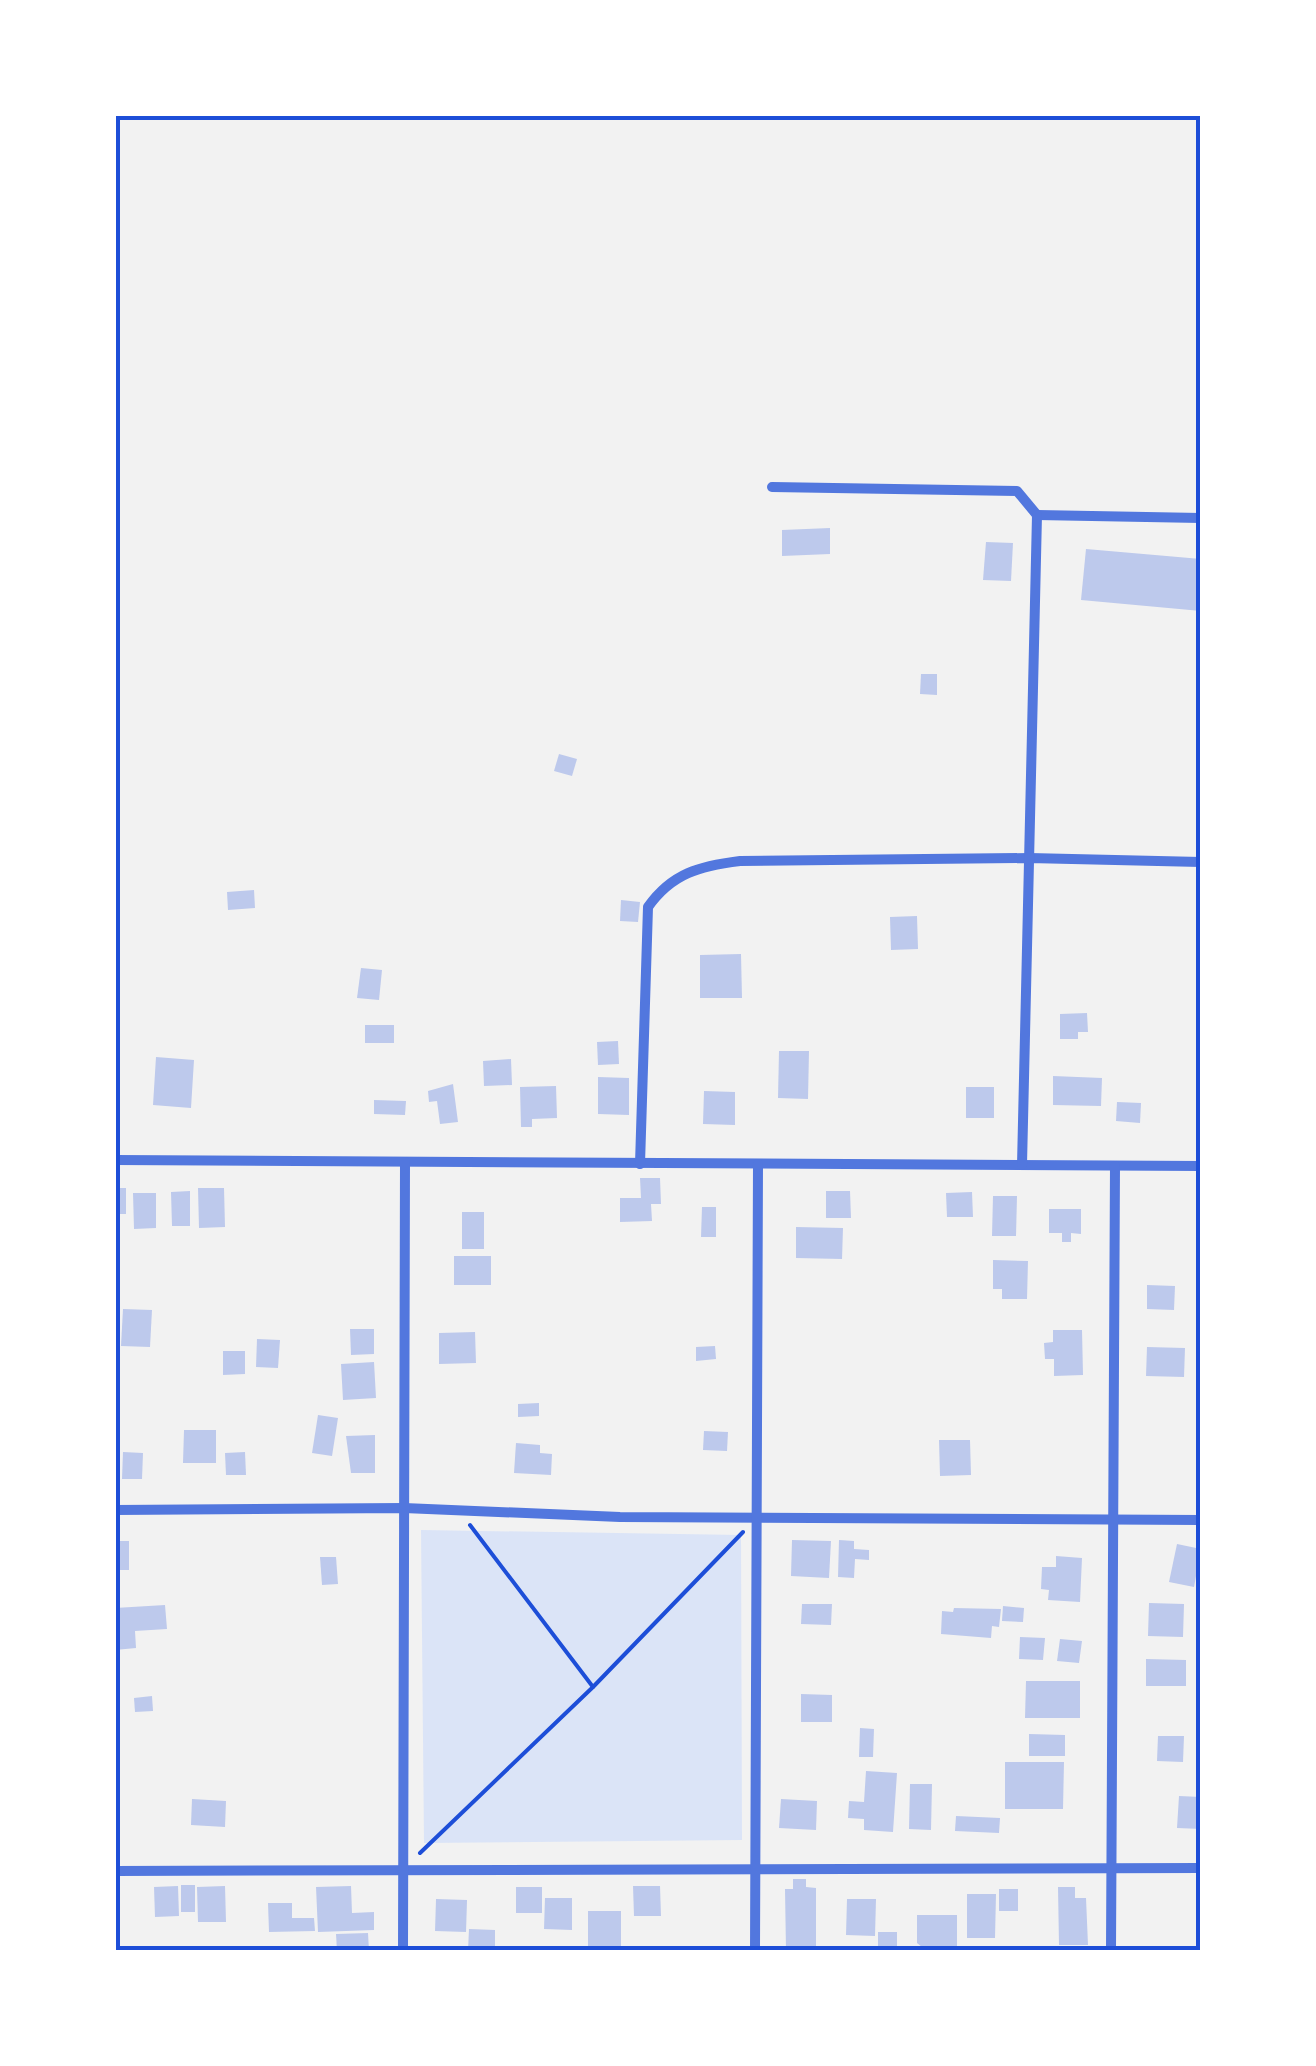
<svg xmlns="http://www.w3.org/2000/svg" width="1316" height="2066" viewBox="0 0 1316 2066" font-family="Karla,sans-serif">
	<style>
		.green { fill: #dbe4f7 }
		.building { fill: #bdc9ec }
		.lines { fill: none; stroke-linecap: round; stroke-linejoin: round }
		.path { stroke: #1d4ed8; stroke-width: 4 }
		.minor { stroke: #5277de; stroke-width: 10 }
		.neatline { fill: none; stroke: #1d4ed8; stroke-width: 4 }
	</style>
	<rect width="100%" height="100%" fill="#f2f2f2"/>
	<!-- green -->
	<path class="green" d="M 421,1530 L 741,1535 L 742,1840 L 424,1843 Z"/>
	<!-- building -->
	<g class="building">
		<path d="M 830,528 L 830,554 L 782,556 L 782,530 Z"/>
		<path d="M 986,542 L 1013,543 L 1011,581 L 983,580 Z"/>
		<path d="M 1086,549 L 1201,559 L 1201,611 L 1081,600 Z"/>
		<path d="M 921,674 L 937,674 L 937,695 L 920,694 Z"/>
		<path d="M 559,754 L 577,759 L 572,776 L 554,771 Z"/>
		<path d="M 254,890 L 255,908 L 228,910 L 227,892 Z"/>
		<path d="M 621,900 L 640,902 L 638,922 L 620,921 Z"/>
		<path d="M 917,916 L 918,949 L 891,950 L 890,917 Z"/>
		<path d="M 741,954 L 742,998 L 700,998 L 700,955 Z"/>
		<path d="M 361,968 L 382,970 L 379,1000 L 357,998 Z"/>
		<path d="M 1087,1013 L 1088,1032 L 1078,1032 L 1078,1039 L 1060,1039 L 1060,1014 Z"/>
		<rect x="365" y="1025" width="29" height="18"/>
		<path d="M 618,1041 L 619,1064 L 598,1065 L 597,1042 Z"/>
		<path d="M 779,1051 L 809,1051 L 808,1099 L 778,1098 Z"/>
		<path d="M 156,1057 L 194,1060 L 191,1108 L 153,1105 Z"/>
		<path d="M 511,1059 L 512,1085 L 484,1086 L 483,1061 Z"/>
		<path d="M 1053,1076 L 1102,1078 L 1101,1106 L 1053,1105 Z"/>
		<path d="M 598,1077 L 629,1078 L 629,1115 L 598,1114 Z"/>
		<path d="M 453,1084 L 458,1122 L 440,1124 L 437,1101 L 429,1102 L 428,1091 Z"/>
		<path d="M 556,1086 L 557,1118 L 532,1119 L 532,1127 L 521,1127 L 520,1087 Z"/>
		<rect x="966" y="1087" width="28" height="31"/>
		<path d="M 704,1091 L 735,1092 L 735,1125 L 703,1124 Z"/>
		<path d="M 374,1100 L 406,1101 L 405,1115 L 374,1114 Z"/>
		<path d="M 1117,1102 L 1141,1103 L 1140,1123 L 1116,1121 Z"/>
		<path d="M 640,1178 L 660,1178 L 661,1204 L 651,1204 L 652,1221 L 620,1222 L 620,1198 L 641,1198 Z"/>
		<rect x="115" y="1188" width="11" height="26"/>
		<path d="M 198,1188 L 224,1188 L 225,1227 L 199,1228 Z"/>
		<path d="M 190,1191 L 190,1226 L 172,1226 L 171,1192 Z"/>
		<path d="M 826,1191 L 850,1191 L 851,1218 L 826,1218 Z"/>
		<path d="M 972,1192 L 973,1217 L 947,1217 L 946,1193 Z"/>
		<path d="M 133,1193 L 156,1193 L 156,1228 L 134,1229 Z"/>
		<path d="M 993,1196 L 1017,1196 L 1016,1236 L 992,1236 Z"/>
		<path d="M 702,1207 L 716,1207 L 716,1237 L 701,1237 Z"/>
		<path d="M 1049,1209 L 1081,1209 L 1081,1234 L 1071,1233 L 1071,1242 L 1062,1242 L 1062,1233 L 1049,1233 Z"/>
		<rect x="462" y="1212" width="22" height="37"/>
		<path d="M 796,1227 L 843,1228 L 842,1259 L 796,1258 Z"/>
		<rect x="454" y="1256" width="37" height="29"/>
		<path d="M 993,1260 L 1028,1261 L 1027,1299 L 1002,1299 L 1002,1289 L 993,1289 Z"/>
		<path d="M 1147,1285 L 1175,1286 L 1174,1310 L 1147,1309 Z"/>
		<path d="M 123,1309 L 152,1310 L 150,1347 L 121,1346 Z"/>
		<path d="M 350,1329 L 374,1329 L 374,1354 L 351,1355 Z"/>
		<path d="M 1053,1330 L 1082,1330 L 1083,1375 L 1054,1376 L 1054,1359 L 1045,1359 L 1044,1343 L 1053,1342 Z"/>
		<path d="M 475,1332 L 476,1363 L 439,1364 L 439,1333 Z"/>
		<path d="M 257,1339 L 280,1340 L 278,1368 L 256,1367 Z"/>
		<path d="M 715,1346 L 716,1359 L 696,1361 L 696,1347 Z"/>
		<path d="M 1147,1347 L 1185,1348 L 1184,1377 L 1146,1376 Z"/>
		<path d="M 223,1351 L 245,1351 L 245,1374 L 223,1375 Z"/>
		<path d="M 374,1362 L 376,1398 L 343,1400 L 341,1364 Z"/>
		<path d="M 539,1403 L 539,1416 L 518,1417 L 518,1404 Z"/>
		<path d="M 318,1415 L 338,1418 L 332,1456 L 312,1453 Z"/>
		<path d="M 184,1430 L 216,1430 L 216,1463 L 183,1463 Z"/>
		<path d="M 704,1431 L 728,1432 L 727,1451 L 703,1450 Z"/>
		<path d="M 375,1435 L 375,1473 L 351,1473 L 346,1436 Z"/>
		<path d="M 939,1440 L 970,1440 L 971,1475 L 940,1476 Z"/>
		<path d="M 516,1443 L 540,1445 L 540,1453 L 552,1454 L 551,1475 L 514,1473 Z"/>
		<path d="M 123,1452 L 143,1453 L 142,1479 L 122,1479 Z"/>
		<path d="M 245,1452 L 246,1475 L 226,1475 L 225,1453 Z"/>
		<path d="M 792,1540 L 831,1541 L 829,1578 L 791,1576 Z"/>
		<path d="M 839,1540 L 854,1541 L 854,1549 L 869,1550 L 869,1560 L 855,1559 L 854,1578 L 838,1577 Z"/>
		<rect x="115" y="1541" width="14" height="29"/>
		<path d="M 1177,1544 L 1201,1549 L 1194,1587 L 1169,1582 Z"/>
		<path d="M 1056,1556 L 1082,1558 L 1080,1602 L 1048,1600 L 1049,1590 L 1041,1589 L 1042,1567 L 1056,1567 Z"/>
		<path d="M 320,1557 L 336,1557 L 338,1584 L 322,1585 Z"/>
		<path d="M 1149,1603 L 1184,1604 L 1183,1637 L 1148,1636 Z"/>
		<path d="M 802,1604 L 832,1604 L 831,1625 L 801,1624 Z"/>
		<path d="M 165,1605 L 167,1629 L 135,1631 L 136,1648 L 115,1650 L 115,1608 Z"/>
		<path d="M 1003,1606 L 1024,1608 L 1023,1622 L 1002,1621 Z"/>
		<path d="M 954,1608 L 1001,1609 L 999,1627 L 992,1626 L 991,1638 L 941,1634 L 942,1611 L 953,1612 Z"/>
		<path d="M 1020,1637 L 1045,1638 L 1043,1660 L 1019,1659 Z"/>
		<path d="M 1060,1639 L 1082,1641 L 1079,1663 L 1057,1661 Z"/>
		<path d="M 1146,1659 L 1186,1660 L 1186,1686 L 1146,1686 Z"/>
		<path d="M 1026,1681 L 1080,1681 L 1080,1718 L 1025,1718 Z"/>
		<path d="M 801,1694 L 832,1695 L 832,1722 L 801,1722 Z"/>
		<path d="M 152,1696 L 153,1711 L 135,1712 L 134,1698 Z"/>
		<path d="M 860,1728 L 874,1729 L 873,1757 L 859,1757 Z"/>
		<path d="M 1029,1734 L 1065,1735 L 1065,1756 L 1029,1756 Z"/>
		<path d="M 1158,1736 L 1184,1736 L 1183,1762 L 1157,1761 Z"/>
		<path d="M 1005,1762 L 1064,1762 L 1063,1809 L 1005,1809 Z"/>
		<path d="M 866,1771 L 897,1773 L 893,1832 L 864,1830 L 864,1819 L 848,1818 L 849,1801 L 864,1802 Z"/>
		<path d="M 910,1784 L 932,1784 L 931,1830 L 909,1829 Z"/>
		<path d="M 1179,1796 L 1201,1797 L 1201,1829 L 1177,1828 Z"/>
		<path d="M 192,1799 L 226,1801 L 225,1827 L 191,1825 Z"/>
		<path d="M 781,1799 L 817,1801 L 816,1830 L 779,1828 Z"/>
		<path d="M 956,1816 L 1000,1818 L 999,1833 L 955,1831 Z"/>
		<path d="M 793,1879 L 806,1879 L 806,1887 L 816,1888 L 816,1951 L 786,1951 L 785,1889 L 793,1889 Z"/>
		<rect x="181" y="1885" width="14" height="27"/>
		<path d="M 178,1886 L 179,1916 L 155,1917 L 154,1887 Z"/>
		<path d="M 225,1886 L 226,1922 L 198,1922 L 197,1887 Z"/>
		<path d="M 351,1886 L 352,1913 L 374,1912 L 374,1930 L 318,1932 L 316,1887 Z"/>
		<path d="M 633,1886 L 660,1886 L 661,1916 L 634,1916 Z"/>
		<rect x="516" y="1887" width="26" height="26"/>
		<path d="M 1058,1887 L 1075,1887 L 1075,1898 L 1086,1898 L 1088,1945 L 1059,1945 Z"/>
		<rect x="999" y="1889" width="19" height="22"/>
		<path d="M 967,1894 L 996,1894 L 995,1938 L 967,1938 Z"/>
		<path d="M 545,1898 L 572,1898 L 572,1930 L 544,1929 Z"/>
		<path d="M 436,1899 L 467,1900 L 466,1932 L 435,1931 Z"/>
		<path d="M 847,1899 L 876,1899 L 875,1936 L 846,1935 Z"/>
		<path d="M 268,1903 L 292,1903 L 292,1918 L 314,1918 L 315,1931 L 269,1932 Z"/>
		<rect x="588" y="1911" width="33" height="40"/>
		<path d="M 917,1915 L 957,1915 L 957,1951 L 927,1951 L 917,1943 Z"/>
		<path d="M 469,1929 L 495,1930 L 495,1951 L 468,1951 Z"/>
		<rect x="878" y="1932" width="19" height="19"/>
		<path d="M 368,1933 L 369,1951 L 337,1951 L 336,1934 Z"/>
	</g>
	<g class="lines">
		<!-- path -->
		<g class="path">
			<path d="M 470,1525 L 593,1687"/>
			<path d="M 420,1853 L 593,1687 L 743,1532"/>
		</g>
		<!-- minor -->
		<g class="minor">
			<path d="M 772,487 L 1017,491 L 1037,515"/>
			<path d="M 1037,515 L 1201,518"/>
			<path d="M 115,1160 L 1201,1166"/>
			<path d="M 640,1164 L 648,907 C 672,873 700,866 740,861 L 1029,858 L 1201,862"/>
			<path d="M 1022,1165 L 1037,515"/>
			<path d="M 115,1510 L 404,1508 L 620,1517 L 1201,1520"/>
			<path d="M 115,1871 L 1201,1868"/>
			<path d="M 403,1951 L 405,1162"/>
			<path d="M 755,1951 L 758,1164"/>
			<path d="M 1111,1951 L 1115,1166"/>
		</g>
	</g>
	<!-- border -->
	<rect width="1316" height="2066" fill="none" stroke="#ffffff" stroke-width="235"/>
	<rect x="118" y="118" width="1080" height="1830" class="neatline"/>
</svg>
